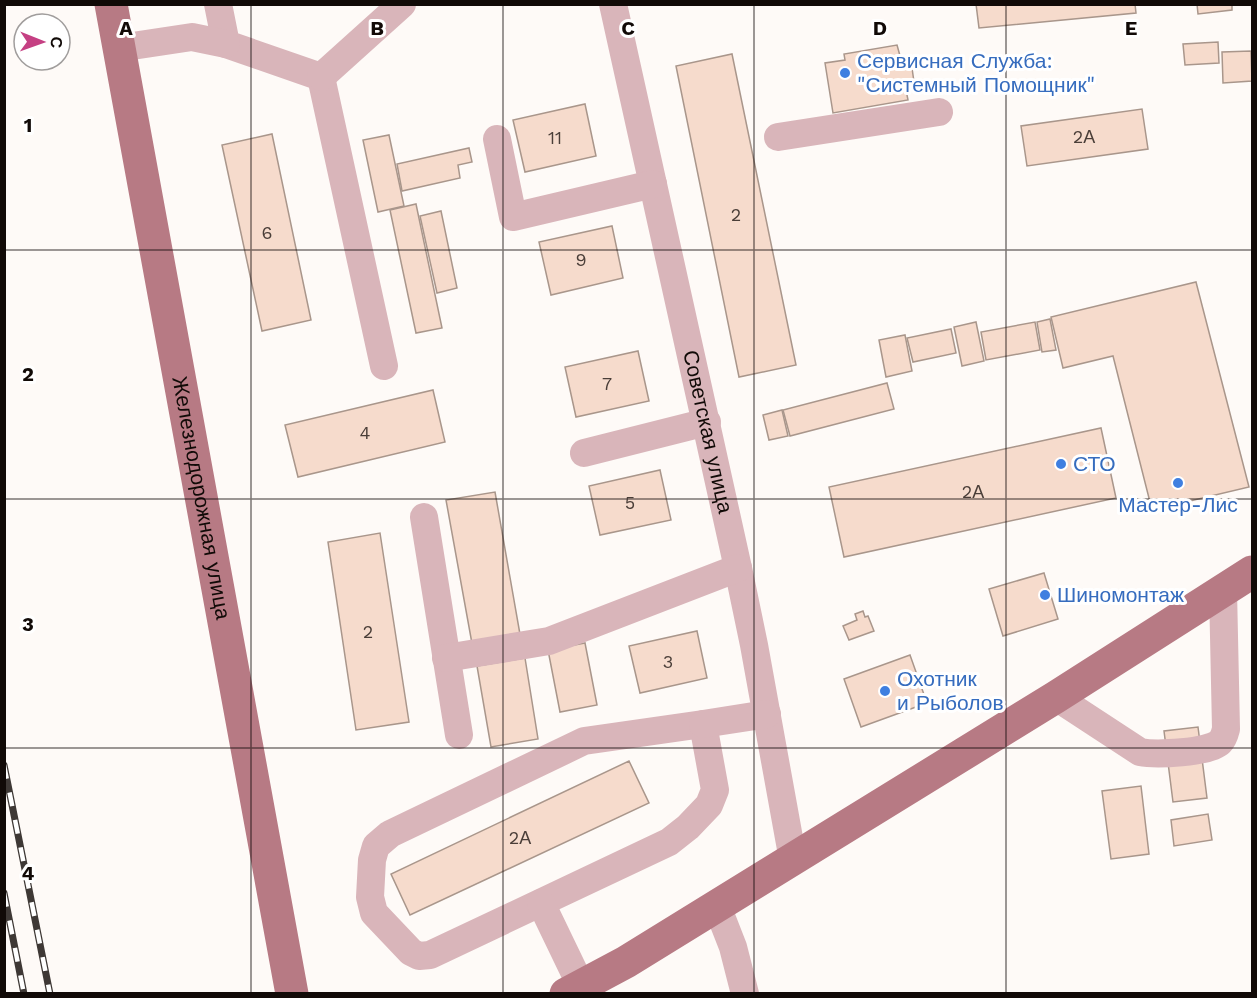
<svg xmlns="http://www.w3.org/2000/svg" width="1257" height="998" viewBox="0 0 1257 998" font-family="'Work Sans',sans-serif">
	<style>
		.building { fill: #f6dbcc; stroke: #a9968b; stroke-width: 1.5 }
		.lines { fill: none; stroke-linecap: round; stroke-linejoin: round }
		.minor { stroke: #d9b5ba; stroke-width: 28 }
		.major { stroke: #b77a84; stroke-width: 33 }
		.rail-casing { stroke: #3e3835; stroke-width: 7 }
		.rail { stroke: #fff; stroke-width: 4.5; stroke-dasharray: 14; stroke-linecap: butt }
		.grid { fill: none; stroke: #110a07; stroke-width: 1.5; stroke-opacity: 0.55 }
		.shop-dot { fill: #3f7fe0; stroke: #fff; stroke-width: 2 }
		.labels { text-anchor: middle; stroke-width: 6; stroke-linejoin: round; paint-order: stroke }
		.number-label { font-size: 18px; fill: #4a3e38 }
		.shop-label { font-size: 21px; fill: #366cbe; stroke: #fff; text-anchor: start }
		.street-label { font-size: 21px; fill: #110a07; stroke: #fff }
		.grid-label { font-size: 20px; text-anchor: middle; font-weight: bold; fill: #110a07; stroke: #fff; stroke-width: 6; stroke-linejoin: round; paint-order: stroke }
	</style>
	<rect width="100%" height="100%" fill="#fefaf7"/>
	<!-- building -->
	<g class="building">
		<path d="M 976,4 L 1135,4 L 1136,13 L 979,28 Z"/>
		<path d="M 1197,4 L 1232,4 L 1232,10 L 1198,14 Z"/>
		<path d="M 1218,42 L 1219,63 L 1185,65 L 1183,44 Z"/>
		<path d="M 897,45 L 902,63 L 911,61 L 915,89 L 906,90 L 908,100 L 833,113 L 825,63 L 845,60 L 844,54 Z"/>
		<path d="M 1251,51 L 1252,81 L 1223,83 L 1222,52 Z"/>
		<path d="M 732,54 L 796,365 L 739,377 L 676,66 Z"/>
		<path d="M 585,104 L 596,156 L 525,172 L 513,120 Z"/>
		<path d="M 1142,109 L 1148,149 L 1027,166 L 1021,126 Z"/>
		<path d="M 272,134 L 311,320 L 262,331 L 222,145 Z"/>
		<path d="M 389,135 L 404,206 L 378,212 L 363,140 Z"/>
		<path d="M 469,148 L 472,162 L 458,165 L 460,178 L 402,191 L 397,164 Z"/>
		<path d="M 416,204 L 442,328 L 416,333 L 390,210 Z"/>
		<path d="M 441,211 L 457,288 L 437,293 L 420,216 Z"/>
		<path d="M 612,226 L 623,278 L 551,295 L 539,242 Z"/>
		<path d="M 1196,282 L 1249,487 L 1152,510 L 1113,356 L 1063,368 L 1051,317 Z"/>
		<path d="M 1050,319 L 1056,350 L 1042,352 L 1037,322 Z"/>
		<path d="M 976,322 L 984,361 L 962,366 L 954,327 Z"/>
		<path d="M 1035,322 L 1040,350 L 986,360 L 981,332 Z"/>
		<path d="M 951,329 L 956,353 L 913,362 L 907,338 Z"/>
		<path d="M 905,335 L 912,371 L 886,377 L 879,340 Z"/>
		<path d="M 638,351 L 649,401 L 576,417 L 565,367 Z"/>
		<path d="M 887,383 L 894,409 L 790,436 L 783,410 Z"/>
		<path d="M 433,390 L 445,442 L 298,477 L 285,425 Z"/>
		<path d="M 782,410 L 788,436 L 769,440 L 763,415 Z"/>
		<path d="M 1101,428 L 1116,498 L 844,557 L 829,487 Z"/>
		<path d="M 660,470 L 671,520 L 600,535 L 589,486 Z"/>
		<path d="M 495,492 L 521,640 L 473,649 L 446,500 Z"/>
		<path d="M 380,533 L 409,722 L 356,730 L 328,542 Z"/>
		<path d="M 1044,573 L 1058,619 L 1003,636 L 989,589 Z"/>
		<path d="M 863,611 L 865,617 L 868,616 L 874,631 L 849,640 L 843,626 L 857,620 L 855,614 Z"/>
		<path d="M 697,631 L 707,678 L 640,693 L 629,646 Z"/>
		<path d="M 585,643 L 597,705 L 560,712 L 548,650 Z"/>
		<path d="M 910,655 L 927,703 L 861,727 L 844,679 Z"/>
		<path d="M 525,658 L 538,739 L 491,747 L 477,666 Z"/>
		<path d="M 1198,727 L 1207,798 L 1173,802 L 1164,731 Z"/>
		<path d="M 629,761 L 649,803 L 410,915 L 391,874 Z"/>
		<path d="M 1141,786 L 1149,854 L 1111,859 L 1102,791 Z"/>
		<path d="M 1208,814 L 1212,840 L 1174,846 L 1171,820 Z"/>
	</g>
	<g class="lines">
		<!-- minor -->
		<g class="minor">
			<path d="M 218,4 L 226,44 L 321,77 L 384,366"/>
			<path id="s1" d="M 613,4 L 738,568 L 754,645 L 793,860"/>
			<path d="M 119,48 L 192,37 L 226,44"/>
			<path d="M 321,77 L 402,4"/>
			<path d="M 778,137 L 939,112"/>
			<path d="M 497,139 L 513,217 L 653,184"/>
			<path d="M 584,453 L 707,422"/>
			<path d="M 424,517 L 459,735"/>
			<path d="M 446,658 L 549,641 L 738,568"/>
			<path d="M 1056,697 L 1140,752 C 1155,755 1209,753 1220,742 C 1223,739 1225,733 1226,729 L 1223,590"/>
			<path d="M 703,724 L 715,790 L 709,805 L 688,827 L 669,842 L 430,955 L 419,956 L 411,952 L 374,913 L 370,897 L 372,860 L 376,846 L 390,834 L 584,741 Z"/>
			<path d="M 703,724 L 767,714"/>
			<path d="M 541,903 L 581,986"/>
			<path d="M 717,906 L 733,947 L 745,994"/>
		</g>
		<!-- major -->
		<g class="major">
			<path id="s2" d="M 111,4 L 292,994"/>
			<path d="M 566,994 L 626,962 L 1056,697 L 1252,572"/>
		</g>
		<defs>
			<g id="rail">
				<path d="M 4,765 L 50,994"/>
				<path d="M 4,893 L 24,994"/>
			</g>
		</defs>
		<!-- rail casing -->
		<use href="#rail" class="rail-casing"/>
		<!-- rail -->
		<use href="#rail" class="rail"/>
	</g>
	<!-- grid -->
	<path class="grid" d="M 251,4 L 251,994M 503,4 L 503,994M 754,4 L 754,994M 1006,4 L 1006,994M 4,250 L 1252,250M 4,499 L 1252,499M 4,748 L 1252,748"/>
	<!-- markers -->
	<g class="shop-dot">
		<circle cx="845" cy="73" r="6"/>
		<circle cx="1061" cy="464" r="6"/>
		<circle cx="1178" cy="483" r="6"/>
		<circle cx="1045" cy="595" r="6"/>
		<circle cx="885" cy="691" r="6"/>
	</g>
	<g class="labels">
		<!-- number labels -->
		<g class="number-label">
			<text x="1084" y="143">2А</text>
			<text x="555" y="144">11</text>
			<text x="736" y="221">2</text>
			<text x="267" y="239">6</text>
			<text x="581" y="266">9</text>
			<text x="607" y="390">7</text>
			<text x="365" y="439">4</text>
			<text x="973" y="498">2А</text>
			<text x="630" y="509">5</text>
			<text x="368" y="638">2</text>
			<text x="668" y="668">3</text>
			<text x="520" y="844">2А</text>
		</g>
		<!-- shop labels -->
		<g class="shop-label">
			<text x="857" y="68">Сервисная Служба:<tspan x="857" dy="24">"Системный Помощник"</tspan></text>
			<text x="1073" y="471">СТО</text>
			<text x="1178" y="512" text-anchor="middle">Мастер-Лис</text>
			<text x="1057" y="602">Шиномонтаж</text>
			<text x="897" y="686">Охотник<tspan x="897" dy="24">и Рыболов</tspan></text>
		</g>
		<!-- street labels -->
		<g class="street-label">
			<text dy="7" stroke="none"><textPath href="#s1" startOffset="438">Советская улица</textPath></text>
			<text dy="7" stroke="none"><textPath href="#s2" startOffset="502">Железнодорожная улица</textPath></text>
		</g>
	</g>
	<g class="grid-label">
		<text x="126" y="35">A</text>
		<text x="377" y="35">B</text>
		<text x="628" y="35">C</text>
		<text x="880" y="35">D</text>
		<text x="1131" y="35">E</text>
		<text x="28" y="132">1</text>
		<text x="28" y="381">2</text>
		<text x="28" y="631">3</text>
		<text x="28" y="880">4</text>
	</g>
	<!-- border -->
	<rect width="1257" height="998" fill="none" stroke="#110a07" stroke-width="12"/>
	<!-- north arrow -->
	<g transform="translate(42 42) rotate(91)"><circle r="28" fill="#ffffff" stroke="#a09d9c" stroke-width="1.5"/>
	<path d="M0-4.5L10 22L0 15L-10 22Z" fill="#c54083"/>
	<text y="-9" font-size="16" font-weight="bold" text-anchor="middle" fill="#110a07">С</text>
	</g>
</svg>
